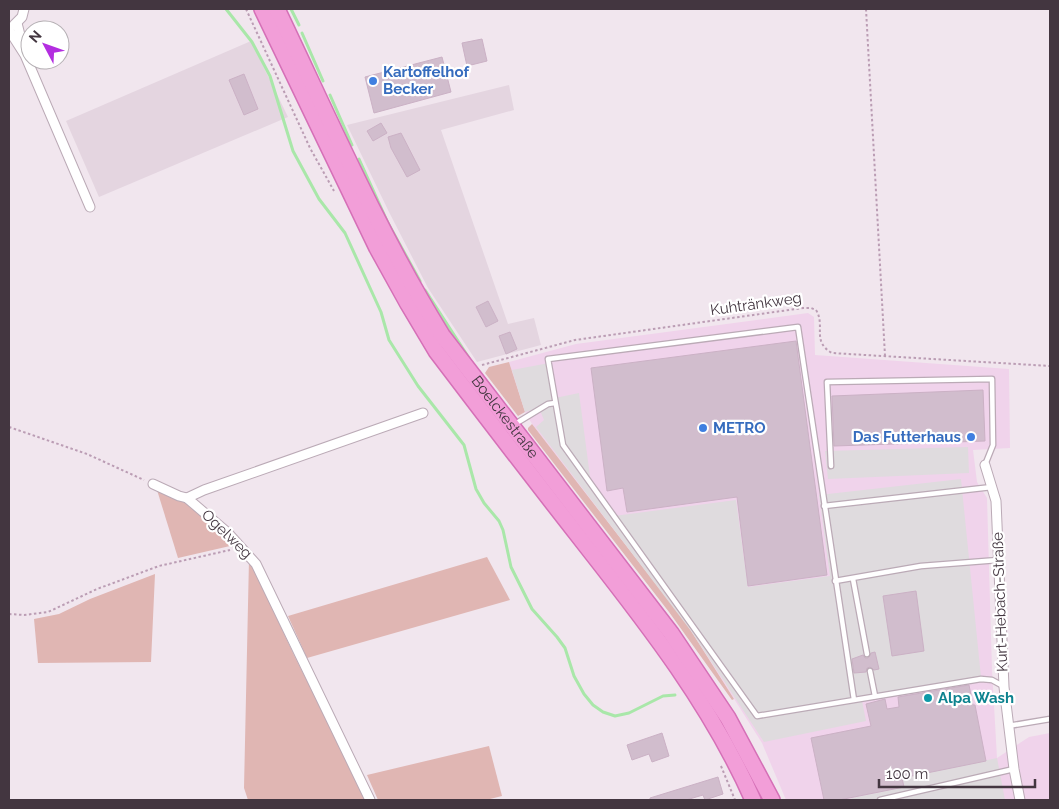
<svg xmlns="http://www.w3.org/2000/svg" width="1059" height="809" viewBox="0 0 1059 809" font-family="Raleway,sans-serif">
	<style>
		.residential { fill: #e4d5e0 }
		.commercial { fill: #f0d3eb }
		.green { fill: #e0b6b3 }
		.parking { fill: #dfdbde }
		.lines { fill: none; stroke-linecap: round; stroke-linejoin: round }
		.stream { stroke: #a9e7a9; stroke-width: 3 }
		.building { fill: #d1bdcd; stroke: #cbb1c5 }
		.lane-casing { stroke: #bbaab6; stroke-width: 7 }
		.street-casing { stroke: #bbaab6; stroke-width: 11 }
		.primary-casing { stroke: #d570b7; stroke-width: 18 }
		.path { stroke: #bb9db4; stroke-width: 2; stroke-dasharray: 2.5 2.5; stroke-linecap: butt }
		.lane { stroke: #fff; stroke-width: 4.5 }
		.street { stroke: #fff; stroke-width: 9 }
		.primary { stroke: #f29ed8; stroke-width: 15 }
		.shop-dot { fill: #3f7fe0; stroke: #fff; stroke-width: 2 }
		.culture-dot { fill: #0f9aa8; stroke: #fff; stroke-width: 2 }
		.labels { text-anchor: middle; stroke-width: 4.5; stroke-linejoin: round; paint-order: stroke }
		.shop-label { font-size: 15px; font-weight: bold; fill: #366cbe; stroke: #fff; text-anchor: start }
		.street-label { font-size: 15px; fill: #433640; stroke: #fff }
		.culture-label { font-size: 15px; font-weight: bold; fill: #0d838f; stroke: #fff; text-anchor: start }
	</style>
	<rect width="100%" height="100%" fill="#f1e6ee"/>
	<!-- residential -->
	<g class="residential">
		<path d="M 251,41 L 288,117 L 99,197 L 66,121 Z"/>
		<path d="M 509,85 L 514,110 L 441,130 L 508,324 L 534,318 L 541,345 L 477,362 L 428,288 L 389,212 L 347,125 Z"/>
	</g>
	<!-- commercial -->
	<path class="commercial" d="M 808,313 L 814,317 L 815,355 L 1009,369 L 1010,448 L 973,450 L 977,482 L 987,498 L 992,670 L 997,758 L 1029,737 L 1050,733 L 1050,800 L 786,800 L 762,743 L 686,623 L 532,424 L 525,412 L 509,362 L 576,344 Z"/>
	<!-- green -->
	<g class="green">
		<path d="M 509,362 L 525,412 L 518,416 L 485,373 L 489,367 Z"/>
		<path d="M 532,424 L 686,623 L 734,699 L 732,700 L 669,612 L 528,430 L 528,428 Z"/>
		<path d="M 157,490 L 189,505 L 228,537 L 230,546 L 178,558 Z"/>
		<path d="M 487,557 L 510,600 L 307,658 L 288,616 Z"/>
		<path d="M 249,559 L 294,655 L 367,800 L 248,800 L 244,788 Z"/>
		<path d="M 155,574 L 151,662 L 38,663 L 34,619 L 59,614 L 90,599 Z"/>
		<path d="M 489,746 L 502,796 L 486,800 L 378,800 L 367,775 Z"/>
	</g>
	<!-- parking -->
	<g class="parking">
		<path d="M 549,363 L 555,398 L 579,393 L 591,484 L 614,516 L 736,500 L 748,587 L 830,576 L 819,495 L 961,479 L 981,677 L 862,701 L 866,721 L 764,742 L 691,631 L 536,427 L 544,420 L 539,408 L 525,412 L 512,370 Z"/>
		<path d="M 968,447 L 969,473 L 828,479 L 825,451 Z"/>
		<path d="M 997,758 L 1005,800 L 852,800 L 851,798 L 904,787 L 902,778 Z"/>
	</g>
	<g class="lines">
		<!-- stream -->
		<g class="stream">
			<path d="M 226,9 L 252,42 L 270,76 L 293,151 L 319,199 L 345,233 L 381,312 L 389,340 L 418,386 L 464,445 L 476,489 L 484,503 L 499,521 L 503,530 L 511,567 L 532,609 L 557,637 L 565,648 L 574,676 L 584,694 L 593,705 L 603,712 L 615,716 L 629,713 L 663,696 L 675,695"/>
			<path d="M 291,9 L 299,25"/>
			<path d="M 302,33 L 323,81"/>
			<path d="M 330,95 L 352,145"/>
			<path d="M 359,159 L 388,223 L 420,281"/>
			<path d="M 425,290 L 469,358"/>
		</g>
	</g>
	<!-- building -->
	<g class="building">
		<path d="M 482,39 L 487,61 L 467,66 L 462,43 Z"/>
		<path d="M 442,57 L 451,92 L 374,113 L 365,77 Z"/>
		<path d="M 244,74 L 258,109 L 244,115 L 229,80 Z"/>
		<path d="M 381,123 L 387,133 L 373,141 L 367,131 Z"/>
		<path d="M 401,133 L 420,170 L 407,177 L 391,148 L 388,137 Z"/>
		<path d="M 488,301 L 498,321 L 486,327 L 476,307 Z"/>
		<path d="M 510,332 L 517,349 L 506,354 L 499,336 Z"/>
		<path d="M 796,341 L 827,575 L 748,586 L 737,497 L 627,512 L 623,488 L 607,491 L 591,368 Z"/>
		<path d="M 983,390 L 985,441 L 834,446 L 832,396 Z"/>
		<path d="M 916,591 L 924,651 L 892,656 L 883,596 Z"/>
		<path d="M 875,652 L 879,669 L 874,670 L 870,667 L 867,668 L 866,672 L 854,673 L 852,659 L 863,655 L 865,658 L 868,658 L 871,653 Z"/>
		<path d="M 969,685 L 973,705 L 975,705 L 986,761 L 902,778 L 904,787 L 839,800 L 824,800 L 811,738 L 871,726 L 866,704 L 885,699 L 887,709 L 899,707 L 898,697 Z"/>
		<path d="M 662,733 L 669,756 L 652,762 L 649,754 L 632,760 L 627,745 Z"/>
		<path d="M 718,777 L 723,794 L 705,800 L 703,795 L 686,800 L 650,800 L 650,798 Z"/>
	</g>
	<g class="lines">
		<defs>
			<g id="lane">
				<path d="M 515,424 L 548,404 L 555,403"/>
				<path d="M 831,466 L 827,382 L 992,379 L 993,445 L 985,465"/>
				<path d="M 824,506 L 992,487"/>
				<path d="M 853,579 L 867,654"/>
				<path d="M 835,581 L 921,566 L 998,560"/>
				<path d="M 870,671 L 875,696"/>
				<path d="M 854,700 L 798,327 L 548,359 L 563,445 L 757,716 L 981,679 L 992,680 L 1003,686"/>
				<path d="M 1008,726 L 1050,719"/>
				<path d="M 880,800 L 1014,769"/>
			</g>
			<g id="street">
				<path d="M 17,23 L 23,47"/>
				<path d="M 14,25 L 22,17 L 24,9"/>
				<path d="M 9,30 L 25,55 L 90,207"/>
				<path d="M 985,465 L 996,501 L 1004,687 L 1014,769 L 1020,800"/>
				<path d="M 153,484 L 179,496 L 187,498"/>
				<path d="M 370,800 L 256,564 L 228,533 L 187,498 L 204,490 L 423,413"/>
			</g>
			<g id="primary">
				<path d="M 262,9 L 377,248 L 408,304 L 436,351 C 486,417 536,482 587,547 C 649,626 712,707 753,800"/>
				<path id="s1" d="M 277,9 C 329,118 378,231 442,335 L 671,633 L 728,718 L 772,800"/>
			</g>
		</defs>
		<!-- lane casing -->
		<use href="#lane" class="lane-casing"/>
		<!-- street casing -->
		<use href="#street" class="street-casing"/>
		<!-- primary casing -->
		<use href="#primary" class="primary-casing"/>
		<!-- path -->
		<g class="path">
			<path d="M 246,9 L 310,148 L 334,191"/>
			<path d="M 866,9 L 885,356"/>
			<path d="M 482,365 L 575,340 L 803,308 L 811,308 L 816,310 C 826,326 811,341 832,353 L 1050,366"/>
			<path d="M 9,427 L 87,454 L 144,480"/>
			<path d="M 9,614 L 24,615 L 48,612 L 97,589 L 159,566 L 230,550"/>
			<path d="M 721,766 L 735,800"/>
		</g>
		<!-- lane -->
		<use href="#lane" class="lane"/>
		<!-- street -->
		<use href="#street" class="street"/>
		<!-- primary -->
		<use href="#primary" class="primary"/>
	</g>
	<!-- markers -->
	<g class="shop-dot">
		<circle cx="373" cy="81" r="5"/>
		<circle cx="703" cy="428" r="5"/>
		<circle cx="971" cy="437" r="5"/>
	</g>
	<circle class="culture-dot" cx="928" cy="698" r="5"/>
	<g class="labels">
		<!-- shop labels -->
		<g class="shop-label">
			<text x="383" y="77">Kartoffelhof<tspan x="383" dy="17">Becker</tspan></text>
			<text x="713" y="433">METRO</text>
			<text x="961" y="442" text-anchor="end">Das Futterhaus</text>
		</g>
		<!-- street labels -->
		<g class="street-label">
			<text transform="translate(756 304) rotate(-8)" y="5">Kuhtränkweg</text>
			<text dy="5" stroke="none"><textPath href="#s1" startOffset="469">Boelckestraße</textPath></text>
			<text transform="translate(227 534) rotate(44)" y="5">Ogelweg</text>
			<text transform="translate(1000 602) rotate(-92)" y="5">Kurt-Hebach-Straße</text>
		</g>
		<!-- culture labels -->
		<g class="culture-label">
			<text x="938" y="703">Alpa Wash</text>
		</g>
	</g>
	<!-- border -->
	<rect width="1059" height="809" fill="none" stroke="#433640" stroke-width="20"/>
	<!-- north arrow -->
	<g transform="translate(45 45) rotate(311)"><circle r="24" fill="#ffffff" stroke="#b4afb3"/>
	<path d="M0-4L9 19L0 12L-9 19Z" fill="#b32ee0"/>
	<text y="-8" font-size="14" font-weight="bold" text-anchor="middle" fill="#433640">N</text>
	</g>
	<!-- scale -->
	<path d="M879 779v8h156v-8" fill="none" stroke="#433640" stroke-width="2.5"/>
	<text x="886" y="779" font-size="15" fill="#433640" stroke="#ffffff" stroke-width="4" paint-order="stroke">100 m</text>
</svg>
